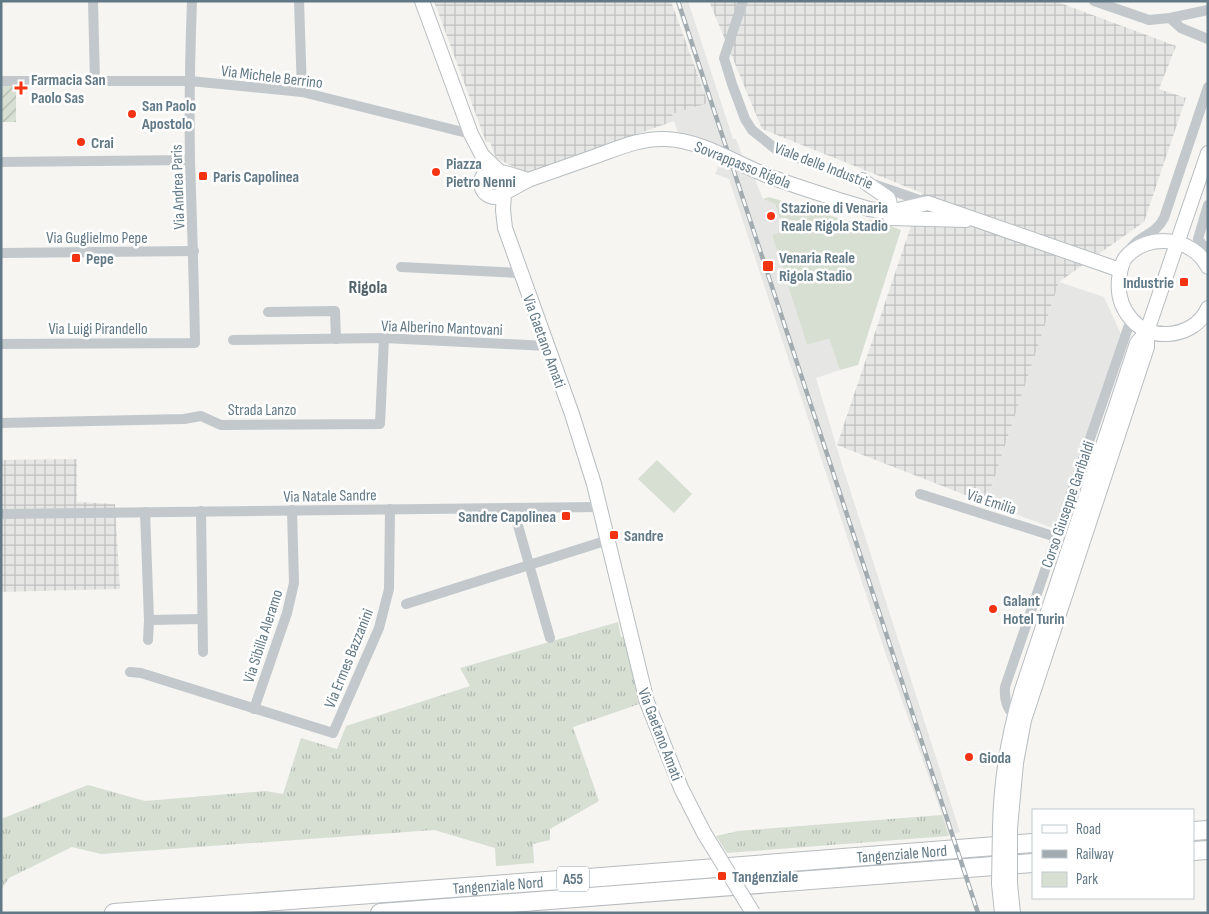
<svg xmlns="http://www.w3.org/2000/svg" width="1209" height="914" viewBox="0 0 1209 914" font-family="'Sofia Sans Condensed',sans-serif">
	<style>
		.built { fill: #e6e7e5 }
		.industrial { fill: url(#industrial-grid) }
		.grass { fill: url(#grass-tufts) }
		.park { fill: #d7ded2 }
		.garden { fill: url(#garden-furrows) }
		.lines { fill: none; stroke-linecap: round; stroke-linejoin: round }
		.secondary-casing { stroke: #b7bdc1; stroke-width: 16 }
		.highway-casing { stroke: #b7bbbe; stroke-width: 20 }
		.street { stroke: #c2c8cb; stroke-width: 10 }
		.secondary { stroke: #fff; stroke-width: 14 }
		.highway { stroke: #fff; stroke-width: 18 }
		.rail-casing { stroke: #a2abb0; stroke-width: 4.5 }
		.rail { stroke: #fff; stroke-width: 2.5; stroke-dasharray: 8; stroke-linecap: butt }
		.secondary-bridge-casing { stroke: #b7bdc1; stroke-width: 16; stroke-linecap: butt }
		.secondary-bridge { stroke: #fff; stroke-width: 14 }
		.poi-dot { fill: #f43313; stroke: #fff; stroke-width: 2 }
		.labels { text-anchor: middle; stroke-width: 5; stroke-linejoin: round; paint-order: stroke }
		.shield { fill: #fff; stroke: #90a1aa; stroke-width: 1 }
		.shield-label { font-size: 15px; font-weight: bold; fill: #617986 }
		.street-label { font-size: 16px; fill: #617986; stroke: #fff }
		.poi-label { font-size: 16px; font-weight: bold; fill: #617986; stroke: #fff; text-anchor: start }
		.neighbourhood-label { font-size: 18px; font-weight: bold; fill: #50616a; stroke: #fff }
	</style>
	<defs>
		<pattern id="industrial-grid" width="8" height="8" patternUnits="userSpaceOnUse" patternTransform="scale(1.25)"><rect width="8" height="8" fill="#e6e7e5"/><path d="M0 4h8M4 0v8" fill="none" stroke="#bec0bf"/></pattern>
		<pattern id="grass-tufts" width="24" height="20" patternUnits="userSpaceOnUse" patternTransform="scale(1.25)"><rect width="24" height="20" fill="#d7ded2"/><path d="M3 7l-1-3M5 7V3M7 7l1-3M15 17l-1-3M17 17v-4M19 17l1-3" fill="none" stroke="#b2b9b0"/></pattern>
		<pattern id="garden-furrows" width="10" height="10" patternUnits="userSpaceOnUse" patternTransform="scale(1.25)"><rect width="10" height="10" fill="#d7ded2"/><path d="M-1 1l2-2M0 10L10 0M9 11l2-2" fill="none" stroke="#b2b9b0"/></pattern>
	</defs>
	<rect width="100%" height="100%" fill="#f6f5f1"/>
	<!-- built -->
	<g class="built">
		<path d="M 675,1 L 688,1 L 733,139 L 736,139 L 742,155 L 712,142 L 678,132 L 671,114 L 708,103 Z"/>
		<path d="M 720,162 L 754,177 L 763,199 L 775,204 L 784,231 L 772,235 L 807,345 L 829,339 L 840,370 L 816,378 L 843,468 L 960,832 L 949,835 L 885,652 L 729,179 L 715,174 Z"/>
		<path d="M 1059,282 L 1104,297 L 1124,341 L 1058,530 L 986,503 Z"/>
	</g>
	<!-- industrial -->
	<g class="industrial">
		<path d="M 434,1 L 671,1 L 708,103 L 672,114 L 674,121 L 530,172 L 522,171 L 496,158 L 490,142 L 486,142 Z"/>
		<path d="M 709,1 L 1055,1 L 1176,46 L 1159,89 L 1186,98 L 1144,222 L 1059,282 L 986,503 L 837,445 L 922,193 L 762,129 Z"/>
		<path d="M 77,459 L 77,502 L 115,504 L 120,589 L 1,592 L 1,460 Z"/>
	</g>
	<!-- grass -->
	<g class="grass">
		<path d="M 618,622 L 621,637 L 625,637 L 642,703 L 573,727 L 599,801 L 550,829 L 550,840 L 533,844 L 534,863 L 496,866 L 495,848 L 434,830 L 101,854 L 72,847 L 9,878 L 1,890 L 1,819 L 88,785 L 145,801 L 266,791 L 283,794 L 301,738 L 337,749 L 346,726 L 470,686 L 460,668 Z"/>
		<path d="M 942,815 L 949,836 L 727,853 L 716,836 L 738,831 Z"/>
	</g>
	<!-- park -->
	<g class="park">
		<path d="M 769,197 L 848,221 L 874,220 L 901,230 L 858,365 L 840,370 L 829,339 L 807,345 L 772,235 L 784,231 L 775,204 L 763,199 Z"/>
		<path d="M 657,460 L 692,494 L 674,513 L 638,479 Z"/>
	</g>
	<!-- garden -->
	<rect class="garden" x="1" y="86" width="15" height="36"/>
	<g class="lines">
		<defs>
			<g id="secondary">
				<path d="M 422,1 L 471,134 L 482,155 L 505,177 L 507,185 L 504,192 L 503,210 L 505,228 L 572,414 L 594,484 L 647,702 L 681,788 L 704,833"/>
				<path d="M 528,180 C 517,177 504,171 493,171 C 476,171 477,198 497,197 L 528,180 L 599,155"/>
				<path d="M 862,180 L 888,198 C 892,205 888,209 882,211"/>
				<path d="M 842,201 L 869,209 L 889,212 L 928,203 L 1120,270"/>
				<path d="M 890,218 L 966,220"/>
				<path d="M 1208,267 C 1193,237 1148,232 1126,257 C 1121,263 1120,272 1119,279 C 1116,309 1137,336 1168,334 C 1185,333 1201,324 1208,308"/>
				<path d="M 1000,827 C 1001,781 1008,737 1021,693 L 1137,343 L 1147,331"/>
				<path d="M 1010,828 L 1016,763 L 1024,720 L 1147,347 L 1147,331 L 1208,153"/>
				<path d="M 999,884 L 1002,913"/>
				<path d="M 1010,884 L 1013,913"/>
			</g>
			<g id="highway">
				<path d="M 1193,831 L 1208,830"/>
				<path d="M 1193,851 L 1208,850"/>
				<path id="s1" d="M 114,913 L 601,877 L 1033,843"/>
				<path d="M 380,913 L 1033,863"/>
			</g>
		</defs>
		<!-- secondary casing -->
		<use href="#secondary" class="secondary-casing"/>
		<!-- highway casing -->
		<use href="#highway" class="highway-casing"/>
		<!-- street -->
		<g class="street">
			<path d="M 93,1 L 95,82"/>
			<path d="M 299,1 L 302,92"/>
			<path d="M 743,1 L 724,58 L 732,84 L 745,119 L 752,130 L 777,150 L 795,157 L 928,203"/>
			<path d="M 1094,1 L 1149,20 L 1170,18 L 1208,10"/>
			<path d="M 1170,18 L 1181,28 L 1208,39"/>
			<path d="M 1,81 L 190,81 L 302,92 L 471,134"/>
			<path d="M 1,162 L 190,160"/>
			<path d="M 1208,205 L 1198,239 L 1208,252"/>
			<path d="M 1129,251 C 1139,234 1154,237 1164,218 L 1208,87"/>
			<path d="M 1,253 L 194,251"/>
			<path d="M 401,267 L 520,273"/>
			<path d="M 268,312 L 335,311 L 336,339"/>
			<path d="M 233,340 L 384,338 L 547,346"/>
			<path d="M 1,344 L 195,343 C 194,282 192,221 190,161 C 189,107 190,54 192,1"/>
			<path d="M 1,423 L 184,419 L 201,416 L 221,425 L 380,424 L 384,338"/>
			<path d="M 920,494 L 1056,537"/>
			<path d="M 513,508 L 550,638"/>
			<path d="M 201,511 L 203,652"/>
			<path d="M 145,512 L 149,620 L 148,640"/>
			<path d="M 1,514 L 600,507"/>
			<path d="M 406,604 L 608,540"/>
			<path d="M 149,620 L 202,619"/>
			<path d="M 130,672 L 141,673 L 333,733 L 379,628 L 389,589 L 390,509"/>
			<path d="M 254,709 L 287,613 L 294,583 L 292,510"/>
			<path d="M 1018,718 C 1007,711 1004,700 1005,687 L 1131,319"/>
		</g>
		<!-- secondary -->
		<use href="#secondary" class="secondary"/>
		<!-- highway -->
		<use href="#highway" class="highway"/>
		<defs>
			<path id="rail" d="M 678,1 L 978,913"/>
		</defs>
		<!-- rail casing -->
		<use href="#rail" class="rail-casing"/>
		<!-- rail -->
		<use href="#rail" class="rail"/>
		<defs>
			<g id="secondary-bridge">
				<path d="M 599,155 C 621,147 642,138 665,139 C 701,140 733,162 766,175 C 791,185 816,192 842,201"/>
				<path d="M 704,833 L 753,913"/>
				<path d="M 999,884 L 1000,827"/>
				<path d="M 1010,884 L 1010,828"/>
			</g>
		</defs>
		<!-- secondary-bridge casing -->
		<use href="#secondary-bridge" class="secondary-bridge-casing"/>
		<!-- secondary-bridge -->
		<use href="#secondary-bridge" class="secondary-bridge"/>
	</g>
	<!-- markers -->
	<g class="poi-dot">
		<path d="M18.5 80.5h5v5h5v5h-5v5h-5v-5h-5v-5h5z"/>
		<circle cx="132" cy="114" r="5"/>
		<circle cx="81" cy="142" r="5"/>
		<circle cx="436" cy="172" r="5"/>
		<rect x="198" y="171" width="10" height="10" rx="2.5"/>
		<circle cx="771" cy="216" r="5"/>
		<rect x="71" y="253" width="10" height="10" rx="2.5"/>
		<rect x="762" y="260" width="12" height="12" rx="2.5"/>
		<rect x="1179" y="277" width="10" height="10" rx="2.5"/>
		<rect x="561" y="511" width="10" height="10" rx="2.5"/>
		<rect x="609" y="530" width="10" height="10" rx="2.5"/>
		<circle cx="993" cy="609" r="5"/>
		<circle cx="969" cy="757" r="5"/>
		<rect x="717" y="871" width="10" height="10" rx="2.5"/>
	</g>
	<g class="labels">
		<!-- shield labels -->
		<rect class="shield" x="557" y="866.5" width="32" height="25" rx="4"/>
		<g class="shield-label">
			<text x="573" y="884">A55</text>
		</g>
		<!-- street labels -->
		<g class="street-label">
			<text transform="translate(272 76) rotate(7)" y="6">Via Michele Berrino</text>
			<text transform="translate(743 164) rotate(22)" y="6">Sovrappasso Rigola</text>
			<text transform="translate(824 165) rotate(21)" y="6">Viale delle Industrie</text>
			<text transform="translate(177 187) rotate(-92)" y="6">Via Andrea Paris</text>
			<text x="97" y="243">Via Guglielmo Pepe</text>
			<text transform="translate(442 327) rotate(2)" y="6">Via Alberino Mantovani</text>
			<text x="98" y="334">Via Luigi Pirandello</text>
			<text transform="translate(545 341) rotate(70)" y="6">Via Gaetano Amati</text>
			<text x="262" y="415">Strada Lanzo</text>
			<text transform="translate(330 495) rotate(-1)" y="6">Via Natale Sandre</text>
			<text transform="translate(992 501) rotate(18)" y="6">Via Emilia</text>
			<text transform="translate(1067 504) rotate(-71)" y="6">Corso Giuseppe Garibaldi</text>
			<text transform="translate(262 636) rotate(-72)" y="6">Via Sibilla Aleramo</text>
			<text transform="translate(348 658) rotate(-68)" y="6">Via Ermes Bazzanini</text>
			<text transform="translate(661 734) rotate(69)" y="6">Via Gaetano Amati</text>
			<text dy="6" stroke="none"><textPath href="#s1" startOffset="790">Tangenziale Nord</textPath></text>
			<text dy="6" stroke="none"><textPath href="#s1" startOffset="385">Tangenziale Nord</textPath></text>
		</g>
		<!-- poi labels -->
		<g class="poi-label">
			<text x="31" y="85">Farmacia San<tspan x="31" dy="18">Paolo Sas</tspan></text>
			<text x="142" y="111">San Paolo<tspan x="142" dy="18">Apostolo</tspan></text>
			<text x="91" y="148">Crai</text>
			<text x="446" y="169">Piazza<tspan x="446" dy="18">Pietro Nenni</tspan></text>
			<text x="213" y="182">Paris Capolinea</text>
			<text x="781" y="213">Stazione di Venaria<tspan x="781" dy="18">Reale Rigola Stadio</tspan></text>
			<text x="779" y="263">Venaria Reale<tspan x="779" dy="18">Rigola Stadio</tspan></text>
			<text x="86" y="264">Pepe</text>
			<text x="1174" y="288" text-anchor="end">Industrie</text>
			<text x="556" y="522" text-anchor="end">Sandre Capolinea</text>
			<text x="624" y="541">Sandre</text>
			<text x="1003" y="606">Galant<tspan x="1003" dy="18">Hotel Turin</tspan></text>
			<text x="979" y="763">Gioda</text>
			<text x="732" y="882">Tangenziale</text>
		</g>
		<!-- neighbourhood labels -->
		<g class="neighbourhood-label">
			<text x="368" y="293">Rigola</text>
		</g>
	</g>
	<!-- border -->
	<rect width="1209" height="914" fill="none" stroke="#617986" stroke-width="5"/>
	<!-- legend -->
	<rect x="1032" y="809" width="162" height="90" fill="#ffffff" stroke="#c0c9cf"/>
	<rect x="1042" y="825" width="25" height="8" fill="#ffffff" stroke="#c0c9cf"/>
	<text x="1076" y="834" font-size="15" fill="#617986">Road</text>
	<rect x="1042" y="850" width="25" height="8" fill="#a2abb0" stroke="#c0c9cf"/>
	<text x="1076" y="859" font-size="15" fill="#617986">Railway</text>
	<rect x="1042" y="872" width="25" height="15" fill="#d7ded2" stroke="#c0c9cf"/>
	<text x="1076" y="884" font-size="15" fill="#617986">Park</text>
</svg>
